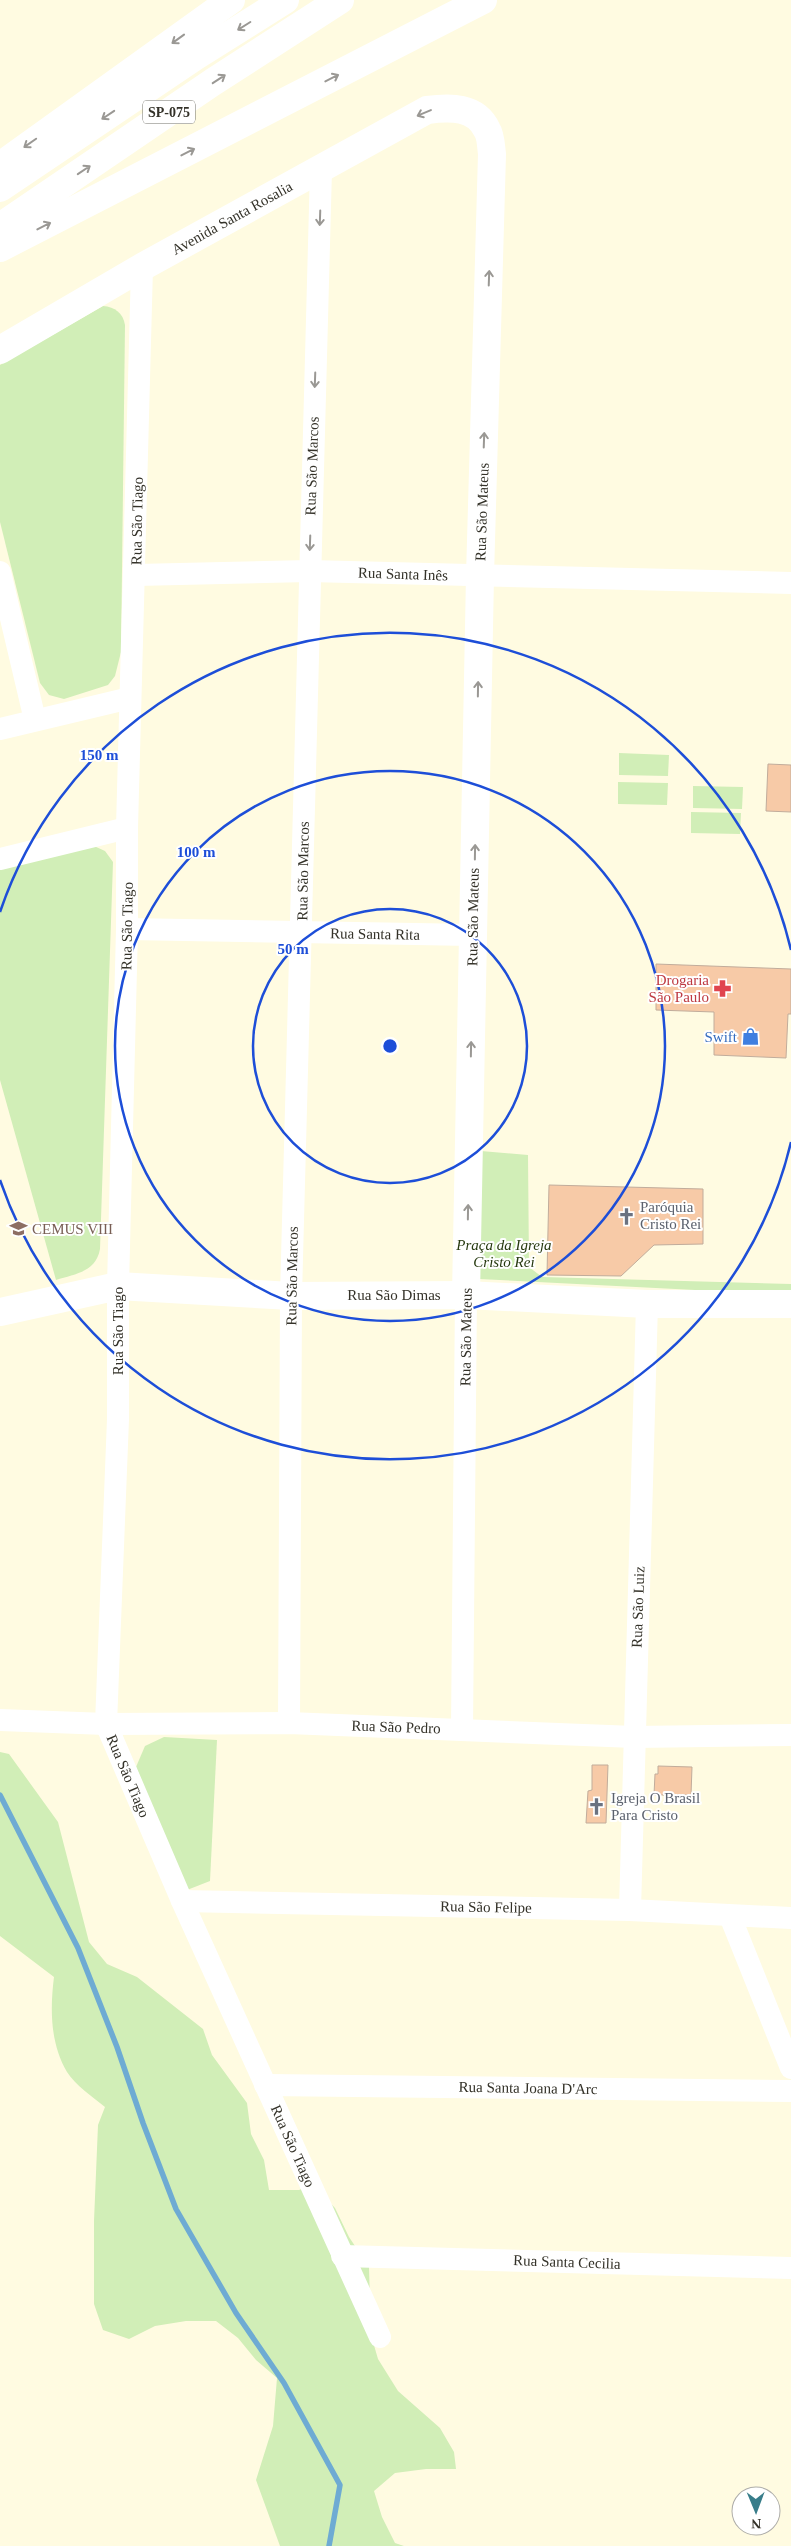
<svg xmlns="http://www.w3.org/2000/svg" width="791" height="2546" viewBox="0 0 791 2546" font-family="'Times New Roman',serif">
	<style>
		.green { fill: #d1eeb7 }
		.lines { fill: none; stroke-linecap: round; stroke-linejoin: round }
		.stream { stroke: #6eabd3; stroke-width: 5.5 }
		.building { fill: #f7caa7; stroke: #c1ac9b }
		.minor { stroke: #fff; stroke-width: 22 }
		.tertiary { stroke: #fff; stroke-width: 28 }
		.motorway { stroke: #fff; stroke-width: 28 }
		.oneway { stroke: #9a9894 }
		.ring { fill: none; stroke: #1d4ed8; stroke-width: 2.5 }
		.labels { text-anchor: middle; stroke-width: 4; stroke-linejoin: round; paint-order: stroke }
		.shield { fill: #fff; stroke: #717069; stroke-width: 1 }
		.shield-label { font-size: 14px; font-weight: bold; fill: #343229 }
		.street-label { font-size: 15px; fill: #343229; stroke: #fff }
		.health-label { font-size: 15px; fill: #be3a42; stroke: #fff; text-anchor: end }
		.shop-label { font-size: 15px; fill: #366cbe; stroke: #fff; text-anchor: end }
		.worship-label { font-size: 15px; fill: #5b616d; stroke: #fff; text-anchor: start }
		.education-label { font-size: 15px; fill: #785e54; stroke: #fff; text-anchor: start }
		.park-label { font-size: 15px; font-style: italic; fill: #273a10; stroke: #fff }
		.centre { fill: #1d4ed8; stroke: #fff; stroke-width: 2.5 }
		.ring-label { font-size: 15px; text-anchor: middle; font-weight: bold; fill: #1d4ed8; stroke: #fff; stroke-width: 4; stroke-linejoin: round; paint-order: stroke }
	</style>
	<rect width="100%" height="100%" fill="#fffbe1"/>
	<!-- green -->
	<g class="green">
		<path d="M 103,306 C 115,307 123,313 125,325 L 121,652 L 115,676 L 108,685 L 64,699 L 49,695 L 40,683 L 0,522 L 0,365 Z"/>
		<path d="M 619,753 L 669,755 L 668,776 L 619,775 Z"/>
		<path d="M 618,782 L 668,783 L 667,805 L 618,804 Z"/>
		<path d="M 693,786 L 743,787 L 742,809 L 693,808 Z"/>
		<path d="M 691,812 L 741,813 L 740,834 L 691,833 Z"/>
		<path d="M 94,846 L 105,851 L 113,862 L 100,1249 C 96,1272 75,1274 56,1280 L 0,1080 L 0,869 Z"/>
		<path d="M 481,1151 L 528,1155 L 529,1267 L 542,1277 L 791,1284 L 791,1295 L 479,1279 Z"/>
		<path d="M 164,1737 L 217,1740 L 210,1881 L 187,1890 L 136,1767 L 145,1746 Z"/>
		<path d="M 0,1752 L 9,1754 L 58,1822 L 89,1942 L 107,1964 L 137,1977 L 203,2029 L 212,2055 L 247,2103 L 251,2134 L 264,2160 L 269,2190 L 299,2190 L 312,2184 L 335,2208 L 349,2237 L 369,2267 L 371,2335 L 378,2359 L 398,2391 L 440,2428 L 454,2452 L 456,2469 L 426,2469 L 395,2473 L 374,2491 L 382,2517 L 395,2543 L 404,2546 L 280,2546 L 256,2480 L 273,2426 L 277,2378 L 256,2360 L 238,2338 L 216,2321 L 186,2321 L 155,2326 L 129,2339 L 103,2330 L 94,2304 L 94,2221 L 98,2125 L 105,2107 C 93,2097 75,2085 67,2072 C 50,2043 50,2009 54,1977 L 0,1936 Z"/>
	</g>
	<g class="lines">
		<!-- stream -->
		<path class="stream" d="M 0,1795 L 78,1948 L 117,2047 L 143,2123 L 176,2209 L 236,2313 L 284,2383 L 340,2485 L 329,2546"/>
	</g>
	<!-- building -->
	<g class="building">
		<path d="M 768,764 L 791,765 L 791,812 L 766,811 Z"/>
		<path d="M 656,964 L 791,969 L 791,1014 L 788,1014 L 786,1058 L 714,1055 L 714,1012 L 656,1010 Z"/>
		<path d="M 549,1185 L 703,1189 L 703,1244 L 654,1245 L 621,1276 L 547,1275 Z"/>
		<path d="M 592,1765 L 608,1765 L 606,1823 L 586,1823 L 588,1791 L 592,1790 Z"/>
		<path d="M 658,1766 L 692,1767 L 691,1795 L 654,1795 L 655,1774 L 658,1774 Z"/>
	</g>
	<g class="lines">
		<!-- minor -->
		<g class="minor">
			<path d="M 142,267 L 127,828 L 127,929 L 118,1286 L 118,1419 L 106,1724 L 182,1901 L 380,2337"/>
			<path d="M 0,572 L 35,720"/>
			<path d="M 136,575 L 309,571 L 791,583"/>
			<path d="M 0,729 L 130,698"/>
			<path d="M 0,859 L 127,828"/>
			<path d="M 127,929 L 473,935"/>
			<path d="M 0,1720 L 106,1724 L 289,1723 L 634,1737 L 791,1735"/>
			<path d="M 289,1723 L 291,1296 L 321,169"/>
			<path d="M 462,1729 L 466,1295"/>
			<path d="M 182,1901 L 630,1910 L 791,1918"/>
			<path d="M 630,1910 L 647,1304"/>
			<path d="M 730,1916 L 791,2068"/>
			<path d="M 265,2085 L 791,2091"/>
			<path d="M 342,2256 L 791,2268"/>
		</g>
		<!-- tertiary -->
		<g class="tertiary">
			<path d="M 0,350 L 142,267 L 427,110 C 450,107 476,106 487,130 C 491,136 491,147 492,154 L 480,576 L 466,1295"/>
			<path d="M 0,1312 L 118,1286 L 291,1296 L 466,1295 L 647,1304 L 791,1304"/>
		</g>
		<!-- motorway -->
		<g class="motorway">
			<path d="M 0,166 L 231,0"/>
			<path d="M 0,188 L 196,56 L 285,0"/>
			<path d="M 0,227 L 213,82 L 340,0"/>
			<path d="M 0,248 L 483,0"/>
		</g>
	</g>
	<!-- one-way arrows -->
	<defs><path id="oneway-shaft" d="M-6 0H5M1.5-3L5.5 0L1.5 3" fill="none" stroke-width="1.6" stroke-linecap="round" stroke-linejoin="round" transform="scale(1.25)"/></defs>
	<g class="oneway">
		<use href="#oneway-shaft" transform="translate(244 26) rotate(148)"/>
		<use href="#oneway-shaft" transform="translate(178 39) rotate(144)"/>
		<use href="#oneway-shaft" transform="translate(332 78) rotate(-27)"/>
		<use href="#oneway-shaft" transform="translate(219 79) rotate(-33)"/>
		<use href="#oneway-shaft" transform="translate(424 113) rotate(157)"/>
		<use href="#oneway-shaft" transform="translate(108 115) rotate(146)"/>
		<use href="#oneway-shaft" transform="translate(30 143) rotate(145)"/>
		<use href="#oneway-shaft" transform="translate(188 152) rotate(-27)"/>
		<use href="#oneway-shaft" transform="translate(84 170) rotate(-34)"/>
		<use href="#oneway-shaft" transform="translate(320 218) rotate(92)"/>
		<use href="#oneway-shaft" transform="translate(44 226) rotate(-27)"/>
		<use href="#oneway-shaft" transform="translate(489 278) rotate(-88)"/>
		<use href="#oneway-shaft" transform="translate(315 380) rotate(92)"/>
		<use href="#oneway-shaft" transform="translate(484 440) rotate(-88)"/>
		<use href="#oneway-shaft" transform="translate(310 543) rotate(92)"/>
		<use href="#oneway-shaft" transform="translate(478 689) rotate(-89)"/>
		<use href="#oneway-shaft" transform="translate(475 852) rotate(-89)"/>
		<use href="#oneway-shaft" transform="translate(471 1049) rotate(-89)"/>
		<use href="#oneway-shaft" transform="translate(468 1212) rotate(-89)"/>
	</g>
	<!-- distance rings -->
	<g class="ring">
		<circle cx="390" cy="1046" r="137"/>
		<circle cx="390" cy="1046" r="275"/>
		<path d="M791 1142A412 412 0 0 1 0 1180M0 912A412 412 0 0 1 791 950"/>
	</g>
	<!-- icons -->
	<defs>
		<symbol id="pharmacy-bare" viewBox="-9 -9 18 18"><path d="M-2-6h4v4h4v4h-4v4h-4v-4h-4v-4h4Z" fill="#e0444e" stroke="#fff" stroke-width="2.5" paint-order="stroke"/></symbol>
		<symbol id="shop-bare" viewBox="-9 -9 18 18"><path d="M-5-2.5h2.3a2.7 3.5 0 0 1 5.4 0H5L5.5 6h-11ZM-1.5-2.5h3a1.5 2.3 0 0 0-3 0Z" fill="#3f7fe0" stroke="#fff" stroke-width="2.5" paint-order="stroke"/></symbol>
		<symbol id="church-bare" viewBox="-9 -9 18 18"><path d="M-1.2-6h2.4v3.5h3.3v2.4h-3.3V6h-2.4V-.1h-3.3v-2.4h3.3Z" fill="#6b7280" stroke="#fff" stroke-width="2.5" paint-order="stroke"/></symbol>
		<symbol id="school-bare" viewBox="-9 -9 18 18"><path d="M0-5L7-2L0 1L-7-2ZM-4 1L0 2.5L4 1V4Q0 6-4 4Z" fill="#8d6e63" stroke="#fff" stroke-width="2.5" paint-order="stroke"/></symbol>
	</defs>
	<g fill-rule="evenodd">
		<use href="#pharmacy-bare" x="710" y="976" width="25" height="25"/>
		<use href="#shop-bare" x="738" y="1024" width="25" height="25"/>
		<use href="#church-bare" x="614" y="1204" width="25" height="25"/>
		<use href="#school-bare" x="6" y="1216" width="25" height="25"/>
		<use href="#church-bare" x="584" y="1794" width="25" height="25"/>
	</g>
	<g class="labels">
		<!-- shield labels -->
		<rect class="shield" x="143" y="100.5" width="52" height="23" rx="4"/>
		<g class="shield-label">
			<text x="169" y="117">SP-075</text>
		</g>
		<!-- street labels -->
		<g class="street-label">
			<text transform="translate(232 218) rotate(-29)" y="5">Avenida Santa Rosalia</text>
			<text transform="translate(312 466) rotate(-88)" y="5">Rua São Marcos</text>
			<text transform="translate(482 512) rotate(-88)" y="5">Rua São Mateus</text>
			<text transform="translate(137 521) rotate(-89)" y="5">Rua São Tiago</text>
			<text transform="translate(403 574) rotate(2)" y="5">Rua Santa Inês</text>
			<text transform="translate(303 871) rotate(-89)" y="5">Rua São Marcos</text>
			<text transform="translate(473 917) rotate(-89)" y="5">Rua São Mateus</text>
			<text transform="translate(127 926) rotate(-89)" y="5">Rua São Tiago</text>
			<text transform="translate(375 934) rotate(1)" y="5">Rua Santa Rita</text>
			<text transform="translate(292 1276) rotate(-89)" y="5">Rua São Marcos</text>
			<text x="394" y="1300">Rua São Dimas</text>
			<text transform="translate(118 1331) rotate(-90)" y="5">Rua São Tiago</text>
			<text transform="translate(466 1337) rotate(-89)" y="5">Rua São Mateus</text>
			<text transform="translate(638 1607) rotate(-88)" y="5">Rua São Luiz</text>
			<text transform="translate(396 1727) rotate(2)" y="5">Rua São Pedro</text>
			<text transform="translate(128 1776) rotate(67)" y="5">Rua São Tiago</text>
			<text transform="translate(486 1907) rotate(1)" y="5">Rua São Felipe</text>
			<text transform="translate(528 2088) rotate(1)" y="5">Rua Santa Joana D'Arc</text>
			<text transform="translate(293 2146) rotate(66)" y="5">Rua São Tiago</text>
			<text transform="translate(567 2262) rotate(2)" y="5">Rua Santa Cecilia</text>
		</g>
		<!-- health labels -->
		<g class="health-label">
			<text x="709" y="985">Drogaria<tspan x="709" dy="17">São Paulo</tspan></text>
		</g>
		<!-- shop labels -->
		<g class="shop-label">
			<text x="737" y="1042">Swift</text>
		</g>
		<!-- worship labels -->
		<g class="worship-label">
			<text x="640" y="1212">Paróquia<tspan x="640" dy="17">Cristo Rei</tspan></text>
			<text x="611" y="1803">Igreja O Brasil<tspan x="611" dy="17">Para Cristo</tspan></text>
		</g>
		<!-- education labels -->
		<g class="education-label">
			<text x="32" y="1234">CEMUS VIII</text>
		</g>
		<!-- park labels -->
		<g class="park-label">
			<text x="504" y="1250">Praça da Igreja<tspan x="504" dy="17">Cristo Rei</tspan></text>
		</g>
	</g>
	<circle cx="390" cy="1046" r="8" class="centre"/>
	<g class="ring-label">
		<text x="99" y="760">150 m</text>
		<text x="196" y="857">100 m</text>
		<text x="293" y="954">50 m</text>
	</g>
	<!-- north arrow -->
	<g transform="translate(756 2511) rotate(179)"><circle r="24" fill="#ffffff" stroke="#aeada9"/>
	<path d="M0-4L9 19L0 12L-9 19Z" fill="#387d8a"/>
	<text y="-8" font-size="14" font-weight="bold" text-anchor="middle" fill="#343229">N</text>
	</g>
</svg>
